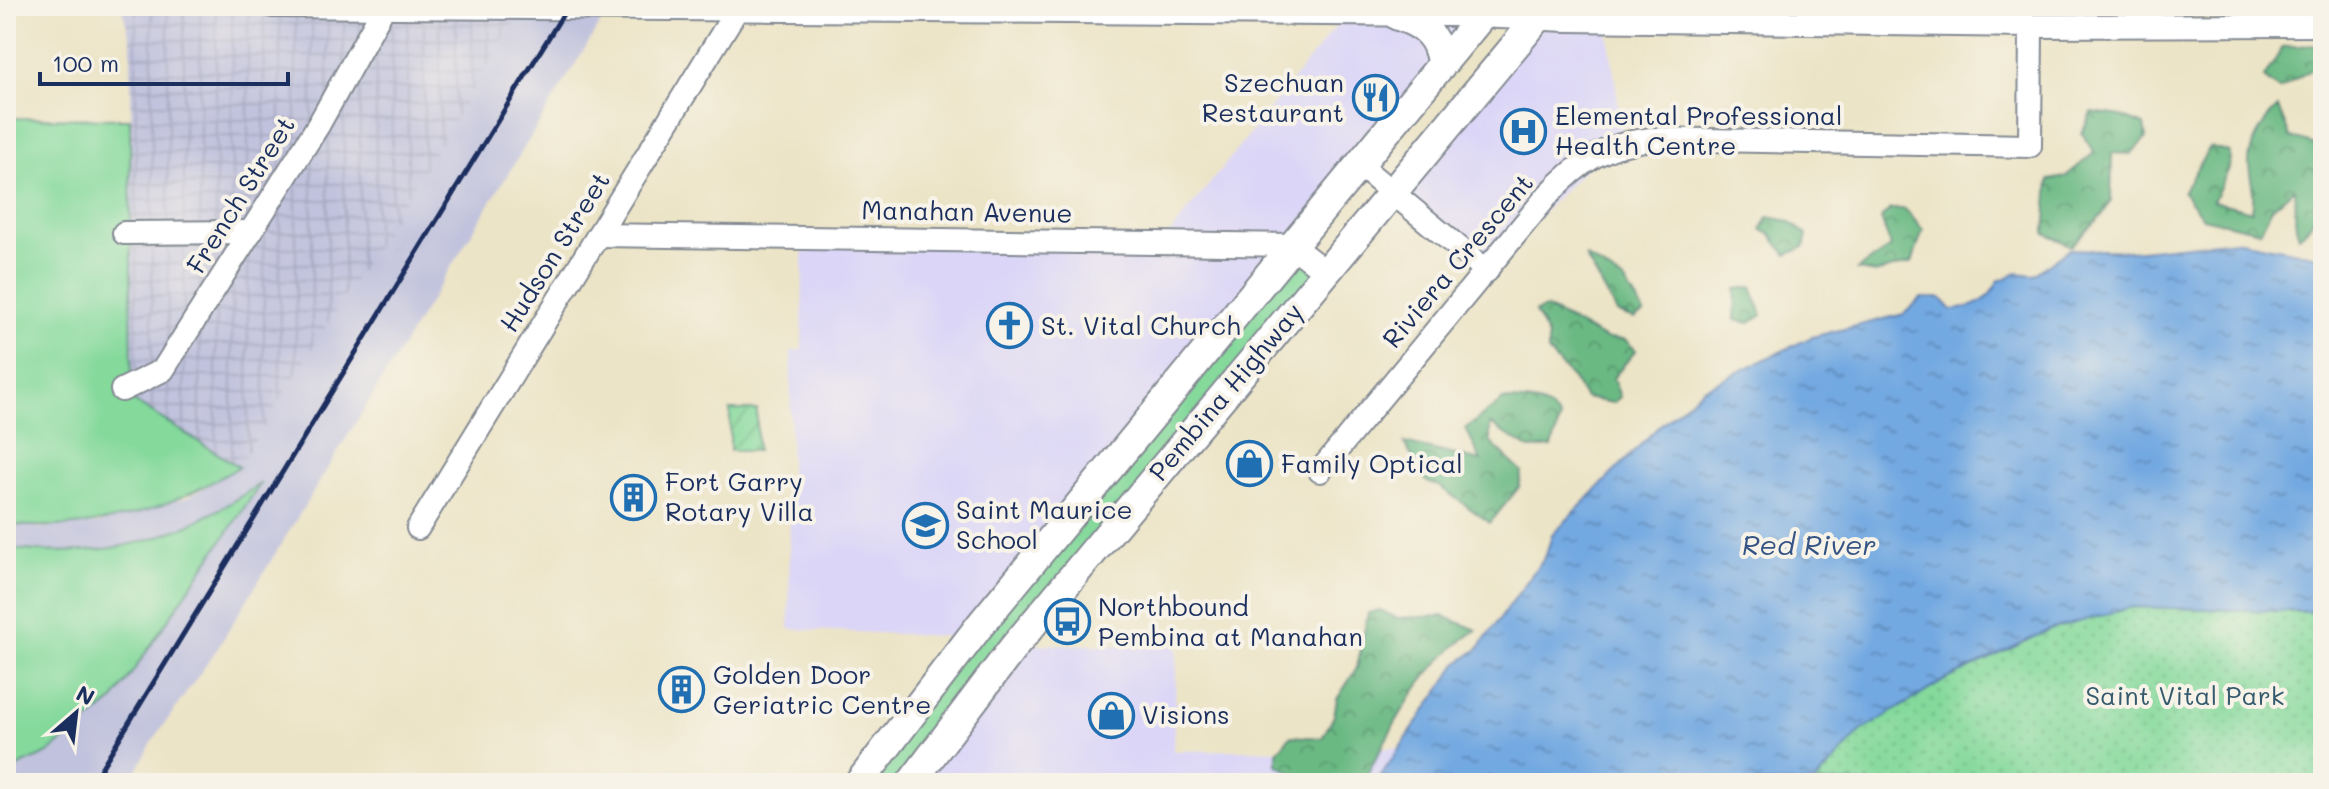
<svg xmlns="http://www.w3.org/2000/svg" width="2329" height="789" viewBox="0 0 2329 789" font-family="Mali,sans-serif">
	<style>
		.built { fill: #dbd6f7 }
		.industrial { fill: url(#industrial-grid) }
		.railway { fill: #c1c2dd }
		.grass { fill: #84d99b; stroke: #50847c; stroke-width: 2 }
		.forest { fill: url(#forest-crowns); stroke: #437470; stroke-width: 2 }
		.park { fill: url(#park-dots); stroke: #50847c; stroke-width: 2 }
		.garden { fill: url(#garden-furrows); stroke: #50847c; stroke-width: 2 }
		.water { fill: url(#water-ripples); stroke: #476ca0; stroke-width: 2 }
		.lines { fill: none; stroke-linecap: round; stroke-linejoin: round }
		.minor-casing { stroke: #848a92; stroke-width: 26 }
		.major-casing { stroke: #848a92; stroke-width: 32 }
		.minor { stroke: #fff; stroke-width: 22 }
		.major { stroke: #fff; stroke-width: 28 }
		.rail { stroke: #1b2f5e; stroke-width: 5 }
		.labels { text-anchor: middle; stroke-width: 8; stroke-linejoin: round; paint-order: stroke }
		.poi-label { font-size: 26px; fill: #1b2f5e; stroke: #f7f3e8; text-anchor: start }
		.street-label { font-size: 26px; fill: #1b2f5e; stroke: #f7f3e8 }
		.park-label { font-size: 26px; fill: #355a6d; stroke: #f7f3e8 }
		.water-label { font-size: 28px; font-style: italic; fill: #355485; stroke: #f7f3e8 }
	</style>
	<defs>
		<pattern id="industrial-grid" width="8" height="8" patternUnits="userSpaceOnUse" patternTransform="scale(2)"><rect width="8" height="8" fill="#c1c2dd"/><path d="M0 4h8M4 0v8" fill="none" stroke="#a5a7c0"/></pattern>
		<pattern id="forest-crowns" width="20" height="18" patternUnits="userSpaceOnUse" patternTransform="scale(2)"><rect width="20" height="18" fill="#6bb983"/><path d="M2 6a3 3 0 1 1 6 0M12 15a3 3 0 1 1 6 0" fill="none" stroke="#57976e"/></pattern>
		<pattern id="park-dots" width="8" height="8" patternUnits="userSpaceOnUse" patternTransform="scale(2)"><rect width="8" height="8" fill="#84d99b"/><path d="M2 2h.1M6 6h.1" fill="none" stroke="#71bb88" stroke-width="1.8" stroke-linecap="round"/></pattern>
		<pattern id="garden-furrows" width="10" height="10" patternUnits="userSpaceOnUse" patternTransform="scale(2)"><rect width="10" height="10" fill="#84d99b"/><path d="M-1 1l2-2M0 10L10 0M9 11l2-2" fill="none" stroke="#71bb88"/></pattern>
		<pattern id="water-ripples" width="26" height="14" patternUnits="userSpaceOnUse" patternTransform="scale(2)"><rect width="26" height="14" fill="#73a9e1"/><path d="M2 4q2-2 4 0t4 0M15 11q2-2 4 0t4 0" fill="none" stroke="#5e8aba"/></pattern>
	</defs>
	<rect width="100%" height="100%" fill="#f7f3e8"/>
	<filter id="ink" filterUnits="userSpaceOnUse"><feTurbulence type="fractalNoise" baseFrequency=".0125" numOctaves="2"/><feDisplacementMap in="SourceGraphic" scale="16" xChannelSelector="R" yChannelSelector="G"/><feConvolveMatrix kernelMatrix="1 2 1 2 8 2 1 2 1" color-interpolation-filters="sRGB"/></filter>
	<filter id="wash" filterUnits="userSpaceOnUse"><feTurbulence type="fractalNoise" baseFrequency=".006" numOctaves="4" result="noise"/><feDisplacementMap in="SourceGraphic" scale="32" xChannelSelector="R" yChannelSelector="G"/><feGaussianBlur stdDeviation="1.8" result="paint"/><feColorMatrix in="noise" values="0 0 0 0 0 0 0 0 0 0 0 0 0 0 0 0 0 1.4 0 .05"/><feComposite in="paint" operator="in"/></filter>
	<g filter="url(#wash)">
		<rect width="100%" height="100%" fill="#ece4c6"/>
		<!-- built -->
		<g class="built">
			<path d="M 1490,6 L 966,642 L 941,636 L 789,629 L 791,351 L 802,350 L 803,237 L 1163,242 L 1345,15 Z"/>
			<path d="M 1548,6 L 1687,6 L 1675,20 L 1606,19 L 1624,142 L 1604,149 L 1487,271 L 1392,194 Z"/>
			<path d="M 1018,644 L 1177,646 L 1173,751 L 1399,748 L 1376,783 L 911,783 Z"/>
		</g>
		<!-- industrial -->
		<path class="industrial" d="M 121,6 L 525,6 L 239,467 L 132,401 L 131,40 Z"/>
		<!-- railway -->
		<path class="railway" d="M 523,8 L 609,9 L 217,649 L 152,742 L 130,783 L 6,783 L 6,773 L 48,753 L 259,485 L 190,527 L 112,549 L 57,554 L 6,548 L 6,524 L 43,528 L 98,524 L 189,497 L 239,467 Z"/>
		<!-- grass -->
		<g class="grass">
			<path d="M 6,79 L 14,118 L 130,119 L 132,400 L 239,467 C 164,512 94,534 6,524 Z"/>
			<path d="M 1289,244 L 1326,272 L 911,783 L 859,783 Z"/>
			<path d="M 261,483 L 113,701 L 48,753 L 6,772 L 6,548 C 108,561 177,541 261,483 Z"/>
		</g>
		<!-- forest -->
		<g class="forest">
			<path d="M 2312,45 L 2323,47 L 2323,69 L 2313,68 L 2279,90 L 2264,78 L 2283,47 Z"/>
			<path d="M 2278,107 L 2290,137 L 2315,145 L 2323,142 C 2323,174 2327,214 2299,236 C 2291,216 2299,207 2294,189 L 2272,208 L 2260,231 L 2203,218 L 2183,192 L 2210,147 L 2230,153 L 2229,169 L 2213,201 L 2252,211 C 2256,187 2249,181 2249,161 C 2250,142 2265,119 2278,107 Z"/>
			<path d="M 2092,112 L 2121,116 L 2144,125 L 2146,138 L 2131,154 L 2112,153 L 2111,201 L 2103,214 L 2071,246 L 2045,233 L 2049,180 L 2065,177 L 2094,153 L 2082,133 Z"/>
			<path d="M 1891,209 L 1905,209 L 1923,230 L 1912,263 L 1875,273 L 1857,270 L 1891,247 L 1881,218 Z"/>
			<path d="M 1768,217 L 1789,221 L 1807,235 L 1804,247 L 1787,255 L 1770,234 L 1761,230 Z"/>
			<path d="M 1585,256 L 1624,281 L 1644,313 L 1634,319 L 1617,313 Z"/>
			<path d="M 1752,287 L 1762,315 L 1750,323 L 1735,320 L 1736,289 Z"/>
			<path d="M 1546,308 L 1606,339 L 1625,340 L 1636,350 L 1613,378 L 1620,397 L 1613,403 L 1585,398 L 1573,379 L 1548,352 L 1548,337 L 1535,312 Z"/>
			<path d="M 1503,400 C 1525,401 1547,399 1560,419 L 1552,447 L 1530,449 L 1490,424 L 1490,442 L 1522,472 L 1519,487 L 1490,523 L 1439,486 L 1427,482 L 1404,443 L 1481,461 L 1466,428 Z"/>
			<path d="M 1380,610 L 1396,618 L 1443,616 L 1477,630 C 1422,664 1392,727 1363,783 L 1306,783 L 1305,779 L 1277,765 L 1277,752 L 1290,736 L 1322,738 L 1334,716 L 1337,699 L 1357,668 L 1368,613 Z"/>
		</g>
		<!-- park -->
		<path class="park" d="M 2132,607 L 2323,612 L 2323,783 L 1814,783 L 1861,731 L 1945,680 L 2049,630 Z"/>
		<!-- garden -->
		<rect class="garden" x="730" y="410" width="27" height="41"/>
		<!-- water -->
		<path class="water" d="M 2236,240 L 2323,257 L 2323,612 L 2132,607 L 2049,630 L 1945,680 L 1861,731 L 1814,783 L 1376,783 L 1457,664 L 1478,649 L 1546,555 L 1552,535 L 1659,426 L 1704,388 L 1812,337 L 1904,314 L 1921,298 L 1941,298 L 1952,310 C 1974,308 1989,302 1998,281 L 2017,273 L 2034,275 L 2069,249 L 2131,251 Z"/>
	</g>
	<g filter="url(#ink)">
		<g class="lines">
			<defs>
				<g id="minor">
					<path d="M 272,6 L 1452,15 L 1568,20 L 2031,26 L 2323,25"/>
					<path d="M 1358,164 L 1487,271"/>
					<path d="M 124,233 L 251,232"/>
					<path d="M 598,235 L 1291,245 L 1326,272"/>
					<path d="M 122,390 L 163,370 L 319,124 L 384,7"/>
					<path d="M 1320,471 L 1548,195 C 1579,162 1606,144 1651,139 L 2030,146 L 2031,26"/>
					<path d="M 418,528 L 739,6"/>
				</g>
				<g id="major">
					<path d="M 1398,16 C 1423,24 1438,36 1441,63"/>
					<path d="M 859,783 L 981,624 L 1490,6"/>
					<path d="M 911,783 L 1013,648 L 1548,6"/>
				</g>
			</defs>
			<!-- minor casing -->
			<use href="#minor" class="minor-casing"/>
			<!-- major casing -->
			<use href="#major" class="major-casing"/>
			<!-- minor -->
			<use href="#minor" class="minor"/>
			<!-- major -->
			<use href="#major" class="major"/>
			<!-- rail -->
			<path class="rail" d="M 92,783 L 568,6"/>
		</g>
	</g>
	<!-- icons -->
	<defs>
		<symbol id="restaurant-ring" viewBox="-11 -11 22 22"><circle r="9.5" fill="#f7f3e8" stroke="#1f6fb2" stroke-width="1.5"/><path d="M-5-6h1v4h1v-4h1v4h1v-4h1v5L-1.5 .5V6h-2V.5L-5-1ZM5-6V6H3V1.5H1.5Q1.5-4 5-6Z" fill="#1f6fb2"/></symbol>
		<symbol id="hospital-ring" viewBox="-11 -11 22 22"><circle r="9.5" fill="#f7f3e8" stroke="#1f6fb2" stroke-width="1.5"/><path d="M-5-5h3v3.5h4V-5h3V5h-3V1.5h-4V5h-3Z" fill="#1f6fb2"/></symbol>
		<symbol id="church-ring" viewBox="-11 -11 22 22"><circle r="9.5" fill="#f7f3e8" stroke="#1f6fb2" stroke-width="1.5"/><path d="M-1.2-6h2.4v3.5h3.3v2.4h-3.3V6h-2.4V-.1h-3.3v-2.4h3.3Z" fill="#1f6fb2"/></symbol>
		<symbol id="shop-ring" viewBox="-11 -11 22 22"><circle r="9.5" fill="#f7f3e8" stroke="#1f6fb2" stroke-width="1.5"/><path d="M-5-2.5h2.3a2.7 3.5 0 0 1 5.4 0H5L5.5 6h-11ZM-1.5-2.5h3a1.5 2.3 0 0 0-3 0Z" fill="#1f6fb2"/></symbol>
		<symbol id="building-ring" viewBox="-11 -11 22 22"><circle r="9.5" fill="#f7f3e8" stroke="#1f6fb2" stroke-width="1.5"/><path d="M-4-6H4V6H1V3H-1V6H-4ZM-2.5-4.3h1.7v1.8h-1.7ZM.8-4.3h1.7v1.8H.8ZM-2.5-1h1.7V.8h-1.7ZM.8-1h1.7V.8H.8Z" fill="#1f6fb2"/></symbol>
		<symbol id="school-ring" viewBox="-11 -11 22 22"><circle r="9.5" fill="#f7f3e8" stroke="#1f6fb2" stroke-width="1.5"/><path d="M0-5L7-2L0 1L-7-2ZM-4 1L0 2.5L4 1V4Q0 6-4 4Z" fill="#1f6fb2"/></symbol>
		<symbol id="bus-ring" viewBox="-11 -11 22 22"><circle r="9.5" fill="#f7f3e8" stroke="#1f6fb2" stroke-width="1.5"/><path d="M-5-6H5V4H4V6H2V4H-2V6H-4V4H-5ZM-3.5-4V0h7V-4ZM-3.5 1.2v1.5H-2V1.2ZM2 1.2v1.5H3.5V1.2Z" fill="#1f6fb2"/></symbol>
	</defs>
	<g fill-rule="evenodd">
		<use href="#restaurant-ring" x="1350" y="72" width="51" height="51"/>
		<use href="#hospital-ring" x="1498" y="106" width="51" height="51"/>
		<use href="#church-ring" x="984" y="300" width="51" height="51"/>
		<use href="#shop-ring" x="1224" y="438" width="51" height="51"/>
		<use href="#building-ring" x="608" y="472" width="51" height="51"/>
		<use href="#school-ring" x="900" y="500" width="51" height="51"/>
		<use href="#bus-ring" x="1042" y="596" width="51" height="51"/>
		<use href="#building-ring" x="656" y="664" width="51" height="51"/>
		<use href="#shop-ring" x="1086" y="690" width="51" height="51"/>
	</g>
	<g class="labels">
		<!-- poi labels -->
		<g class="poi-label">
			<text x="1344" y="92" text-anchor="end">Szechuan<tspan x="1344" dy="30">Restaurant</tspan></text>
			<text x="1555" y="125">Elemental Professional<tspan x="1555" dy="30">Health Centre</tspan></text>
			<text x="1041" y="335">St. Vital Church</text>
			<text x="1281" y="473">Family Optical</text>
			<text x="665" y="491">Fort Garry<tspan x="665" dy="30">Rotary Villa</tspan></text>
			<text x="956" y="519">Saint Maurice<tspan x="956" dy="30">School</tspan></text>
			<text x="1098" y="616">Northbound<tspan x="1098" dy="30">Pembina at Manahan</tspan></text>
			<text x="713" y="684">Golden Door<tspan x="713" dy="30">Geriatric Centre</tspan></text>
			<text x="1142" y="724">Visions</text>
		</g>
		<!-- street labels -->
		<g class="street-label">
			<text transform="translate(241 195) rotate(-58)" y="9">French Street</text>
			<text transform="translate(967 212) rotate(1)" y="9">Manahan Avenue</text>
			<text transform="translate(555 252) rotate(-58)" y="9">Hudson Street</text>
			<text transform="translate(1458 261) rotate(-50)" y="9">Riviera Crescent</text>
			<text transform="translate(1226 392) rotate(-50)" y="9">Pembina Highway</text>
		</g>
		<!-- park labels -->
		<g class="park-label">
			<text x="2185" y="705">Saint Vital Park</text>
		</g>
		<!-- water labels -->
		<g class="water-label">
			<text x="1809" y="555">Red River</text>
		</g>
	</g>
	<!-- margin -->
	<rect width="2329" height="789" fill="none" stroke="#f7f3e8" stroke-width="32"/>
	<!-- north arrow -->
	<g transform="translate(76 713) rotate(28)" stroke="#f7f3e8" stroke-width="6" paint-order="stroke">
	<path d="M0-6L14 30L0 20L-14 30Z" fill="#1b2f5e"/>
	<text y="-12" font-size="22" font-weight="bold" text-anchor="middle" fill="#1b2f5e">N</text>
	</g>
	<!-- scale -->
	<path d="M40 72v12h248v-12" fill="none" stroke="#1b2f5e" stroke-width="4"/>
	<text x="52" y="72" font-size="24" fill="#1b2f5e" stroke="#f7f3e8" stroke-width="6" paint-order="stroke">100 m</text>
</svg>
